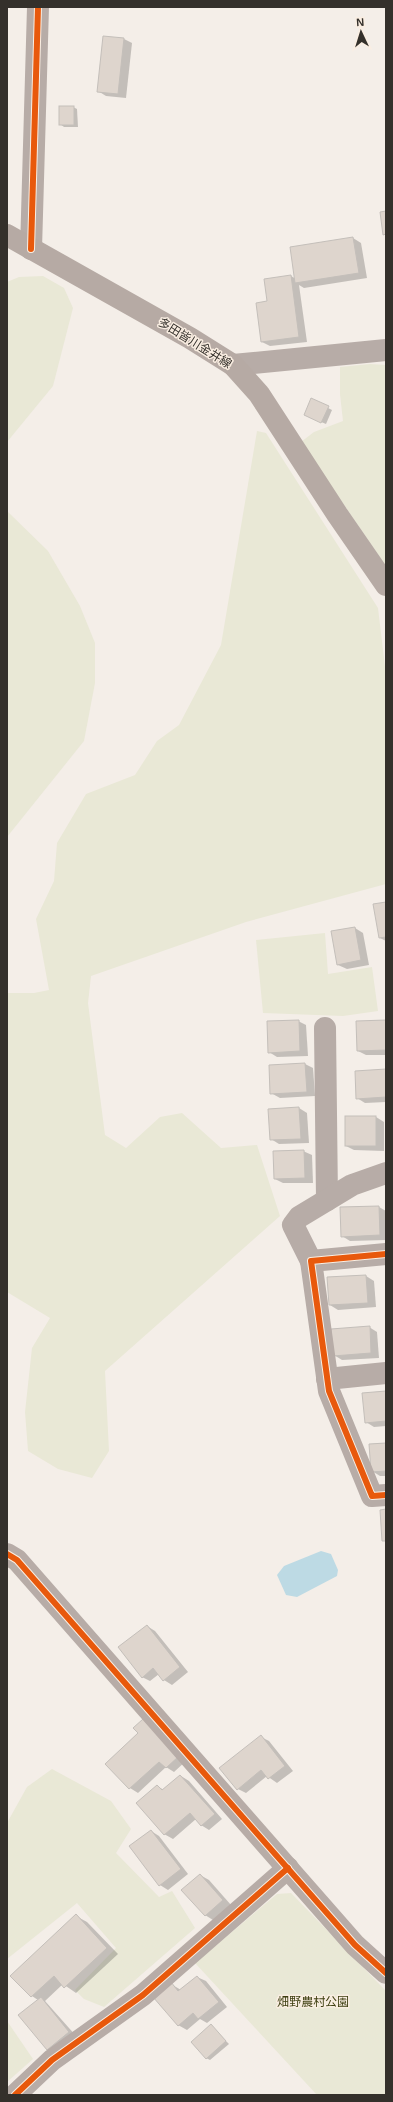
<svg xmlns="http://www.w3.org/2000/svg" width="393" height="2102" viewBox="0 0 393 2102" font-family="Helvetica,'Noto Sans JP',sans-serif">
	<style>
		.green { fill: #e9e8d6 }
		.water { fill: #bddae4 }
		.shadow { fill: #0003 }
		.building { fill: #ded5cd; stroke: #c4bfba }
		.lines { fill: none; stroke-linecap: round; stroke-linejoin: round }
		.street { stroke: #b7aca7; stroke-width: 22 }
		.secondary { stroke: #b6aaa4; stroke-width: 22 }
		.cycleway-casing { stroke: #faeee2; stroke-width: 8 }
		.cycleway { stroke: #e8590c; stroke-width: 6 }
		.labels { text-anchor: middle; stroke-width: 3; stroke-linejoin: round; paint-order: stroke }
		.street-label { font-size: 12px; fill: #34302b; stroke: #faeee2 }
		.park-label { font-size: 12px; fill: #3e3f11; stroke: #faeee2 }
	</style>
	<rect width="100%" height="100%" fill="#f4eee8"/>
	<!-- green -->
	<g class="green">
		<path d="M 43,276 L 64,288 L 73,308 L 53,386 L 7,442 L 7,282 L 19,277 Z"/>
		<path d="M 370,364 L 386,365 L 386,566 L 301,442 L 314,432 L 343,421 L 340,394 L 340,367 Z"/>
		<path d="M 257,431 L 266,433 L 378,608 L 386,675 L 386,884 L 246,922 L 91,976 L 88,1003 L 105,1135 L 126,1148 L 160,1117 L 182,1113 L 221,1148 L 257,1145 L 280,1216 L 105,1371 L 109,1451 L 92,1478 L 58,1469 L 28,1451 L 25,1412 L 32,1348 L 50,1318 L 7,1292 L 7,993 L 34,993 L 49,990 L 36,919 L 54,881 L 57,843 L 86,794 L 135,775 L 157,741 L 179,725 L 221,645 Z"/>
		<path d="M 7,511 L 48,551 L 80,606 L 95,643 L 95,683 L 84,741 L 7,837 Z"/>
		<path d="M 325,933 L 328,974 L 372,967 L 378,1011 L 343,1016 L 263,1013 L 256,940 Z"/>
		<path d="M 52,1769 L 111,1801 L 131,1829 L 116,1853 L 159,1897 L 172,1891 L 195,1928 L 104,2007 L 84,1999 L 75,1990 L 116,1948 L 77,1903 L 7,1959 L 7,1823 L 27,1787 Z"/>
		<path d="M 291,1893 L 386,1991 L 386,2095 L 317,2095 L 195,1963 L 277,1894 Z"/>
		<path d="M 7,2021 L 33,2059 L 7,2082 Z"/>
	</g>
	<!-- water -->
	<path class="water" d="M 321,1551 L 331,1554 L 338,1570 L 337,1576 L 297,1597 L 286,1595 L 277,1575 L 284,1566 Z"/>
	<!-- shadow -->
	<g class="shadow">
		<path d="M 124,39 L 132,43 L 126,98 L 106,96 L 98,91 Z"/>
		<path d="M 73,107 L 77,109 L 78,127 L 64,127 L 60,124 Z"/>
		<path d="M 353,238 L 361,243 L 367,278 L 304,288 L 299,285 L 307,342 L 270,346 L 262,342 L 268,302 L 291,276 L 296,279 L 291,248 Z"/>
		<path d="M 312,400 L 332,410 L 326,424 L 309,417 Z"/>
		<path d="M 386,903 L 386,941 L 380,938 Z"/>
		<path d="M 355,928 L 363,933 L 369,965 L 347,969 L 338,965 Z"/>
		<path d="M 298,1021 L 306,1025 L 308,1056 L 277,1057 L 269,1052 Z"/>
		<path d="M 386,1021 L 386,1055 L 366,1055 L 358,1051 Z"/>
		<path d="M 305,1064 L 313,1068 L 315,1096 L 280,1098 L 271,1093 Z"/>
		<path d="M 386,1070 L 386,1102 L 365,1103 L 357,1098 Z"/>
		<path d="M 299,1108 L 307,1113 L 309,1143 L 279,1144 L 271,1139 L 269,1109 Z"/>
		<path d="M 346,1117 L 376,1117 L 384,1122 L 384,1151 L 354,1150 L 346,1146 Z"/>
		<path d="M 303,1151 L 312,1155 L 313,1183 L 283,1183 L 275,1179 Z"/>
		<path d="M 379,1207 L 386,1211 L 386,1240 L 350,1241 L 342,1236 Z"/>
		<path d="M 366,1276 L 374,1281 L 376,1307 L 338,1310 L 330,1305 Z"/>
		<path d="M 369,1327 L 377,1332 L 379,1358 L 342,1360 L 334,1355 Z"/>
		<path d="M 386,1392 L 386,1426 L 374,1427 L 366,1422 Z"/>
		<path d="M 386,1444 L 386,1476 L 380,1476 L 372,1471 Z"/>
		<path d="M 147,1626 L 155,1631 L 188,1672 L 172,1685 L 164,1680 L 159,1674 L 150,1681 L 142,1677 Z"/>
		<path d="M 139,1733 L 186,1761 L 174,1772 L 166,1767 L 138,1793 L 130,1788 L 106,1764 Z"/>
		<path d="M 261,1737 L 269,1741 L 293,1771 L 277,1783 L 267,1776 L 246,1793 L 238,1789 Z"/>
		<path d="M 181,1776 L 189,1781 L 222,1819 L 209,1830 L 201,1825 L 196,1819 L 173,1839 L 164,1834 L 157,1786 L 164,1790 Z"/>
		<path d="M 151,1831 L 159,1836 L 188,1874 L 168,1890 L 160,1885 Z"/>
		<path d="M 200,1875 L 209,1880 L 231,1905 L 213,1920 L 205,1915 Z"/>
		<path d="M 76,1916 L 87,1922 L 118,1954 L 76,1993 L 63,1984 L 45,2001 L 77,2037 L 56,2054 L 47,2049 L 38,2000 L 32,1996 L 12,1976 Z"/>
		<path d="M 197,1977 L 206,1981 L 227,2007 L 207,2023 L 200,2019 L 187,2030 L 178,2025 L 171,1984 L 181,1990 Z"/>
		<path d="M 211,2026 L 229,2044 L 210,2060 L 206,2058 Z"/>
	</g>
	<!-- building -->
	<g class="building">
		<path d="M 103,36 L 124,38 L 118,94 L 97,92 Z"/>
		<rect x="59" y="106" width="15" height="19"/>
		<path d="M 386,211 L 386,234 L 383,235 L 380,212 Z"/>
		<path d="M 353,237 L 359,273 L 295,283 L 290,247 Z"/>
		<path d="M 291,275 L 299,337 L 261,342 L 256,303 L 267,301 L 264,279 Z"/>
		<path d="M 311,398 L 329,406 L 321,423 L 304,415 Z"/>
		<path d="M 386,902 L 386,937 L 379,938 L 373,904 Z"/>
		<path d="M 355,927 L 361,960 L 337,965 L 331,931 Z"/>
		<path d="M 299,1020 L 300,1051 L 268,1053 L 267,1021 Z"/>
		<path d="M 386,1020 L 386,1050 L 357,1051 L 356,1021 Z"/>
		<path d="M 305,1063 L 307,1092 L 270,1094 L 269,1065 Z"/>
		<path d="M 386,1069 L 386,1097 L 356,1099 L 355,1071 Z"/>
		<path d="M 299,1107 L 301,1139 L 270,1140 L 268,1109 Z"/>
		<rect x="345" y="1116" width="31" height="30"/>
		<path d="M 304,1150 L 305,1178 L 274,1179 L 273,1151 Z"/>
		<path d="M 379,1206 L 380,1235 L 341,1237 L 340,1207 Z"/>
		<path d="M 366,1275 L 368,1303 L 329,1305 L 327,1277 Z"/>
		<path d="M 370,1326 L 371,1353 L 333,1356 L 331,1329 Z"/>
		<path d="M 386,1391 L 386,1421 L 365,1423 L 362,1393 Z"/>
		<path d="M 386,1443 L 386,1471 L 371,1472 L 369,1444 Z"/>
		<path d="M 386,1509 L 386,1541 L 382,1541 L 380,1510 Z"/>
		<path d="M 147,1625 L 180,1667 L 163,1681 L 153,1668 L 142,1678 L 118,1647 Z"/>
		<path d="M 143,1719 L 179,1756 L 166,1768 L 159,1762 L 129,1789 L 105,1764 L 138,1733 L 133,1728 Z"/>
		<path d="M 261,1735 L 285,1766 L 268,1779 L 261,1770 L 237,1790 L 219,1768 Z"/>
		<path d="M 180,1775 L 215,1814 L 201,1826 L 190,1813 L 164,1835 L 136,1803 L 157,1785 L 162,1790 Z"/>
		<path d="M 151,1830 L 181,1869 L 159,1886 L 129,1846 Z"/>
		<path d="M 200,1874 L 223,1900 L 205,1916 L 181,1890 Z"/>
		<path d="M 76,1914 L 107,1948 L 64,1988 L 54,1976 L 31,1997 L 10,1976 Z"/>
		<path d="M 197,1976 L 219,2002 L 198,2019 L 193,2013 L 178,2026 L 153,1997 L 171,1982 L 178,1991 Z"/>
		<path d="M 41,1997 L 69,2032 L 47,2050 L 18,2015 Z"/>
		<path d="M 211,2024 L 226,2041 L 206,2059 L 191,2042 Z"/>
	</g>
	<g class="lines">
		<!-- street -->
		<g class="street">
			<path d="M 31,249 L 38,7"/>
			<path d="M 233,365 L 386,350"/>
			<path d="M 325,1028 L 327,1200"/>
			<path d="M 386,1254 L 311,1261 L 329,1391 L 372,1496 L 386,1495"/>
			<path d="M 311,1261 L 293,1225 L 299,1217 L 352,1185 L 386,1173"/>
			<path d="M 327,1379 L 386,1373"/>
			<path d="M 7,1554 L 17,1560 L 355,1945 L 386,1973"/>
			<path d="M 15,2095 L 52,2060 L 143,1995 L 288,1868"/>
		</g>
		<!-- secondary -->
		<path class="secondary" d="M 7,235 L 190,338 L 233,365 L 259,394 L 337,514 L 386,585"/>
		<defs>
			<g id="cycleway">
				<path d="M 31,249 L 38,7"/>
				<path d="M 386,1254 L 311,1261 L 329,1391 L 372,1496 L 386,1495"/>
				<path d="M 7,1554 L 17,1560 L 355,1945 L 386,1973"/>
				<path d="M 15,2095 L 52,2060 L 143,1995 L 288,1868"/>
			</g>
		</defs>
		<!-- cycleway casing -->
		<use href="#cycleway" class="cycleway-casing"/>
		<!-- cycleway -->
		<use href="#cycleway" class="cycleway"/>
	</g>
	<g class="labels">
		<!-- street labels -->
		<g class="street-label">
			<text transform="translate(195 343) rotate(32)" y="4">多田皆川金井線</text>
		</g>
		<!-- park labels -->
		<g class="park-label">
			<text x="313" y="2006">畑野農村公園</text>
		</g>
	</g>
	<!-- border -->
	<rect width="393" height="2102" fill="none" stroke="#34302b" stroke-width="16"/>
	<!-- north arrow -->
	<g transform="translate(361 32) rotate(356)" stroke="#faeee2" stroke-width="3" paint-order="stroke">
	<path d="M0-3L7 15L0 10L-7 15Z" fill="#34302b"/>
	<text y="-6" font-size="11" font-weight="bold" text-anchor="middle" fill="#34302b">N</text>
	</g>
</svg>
